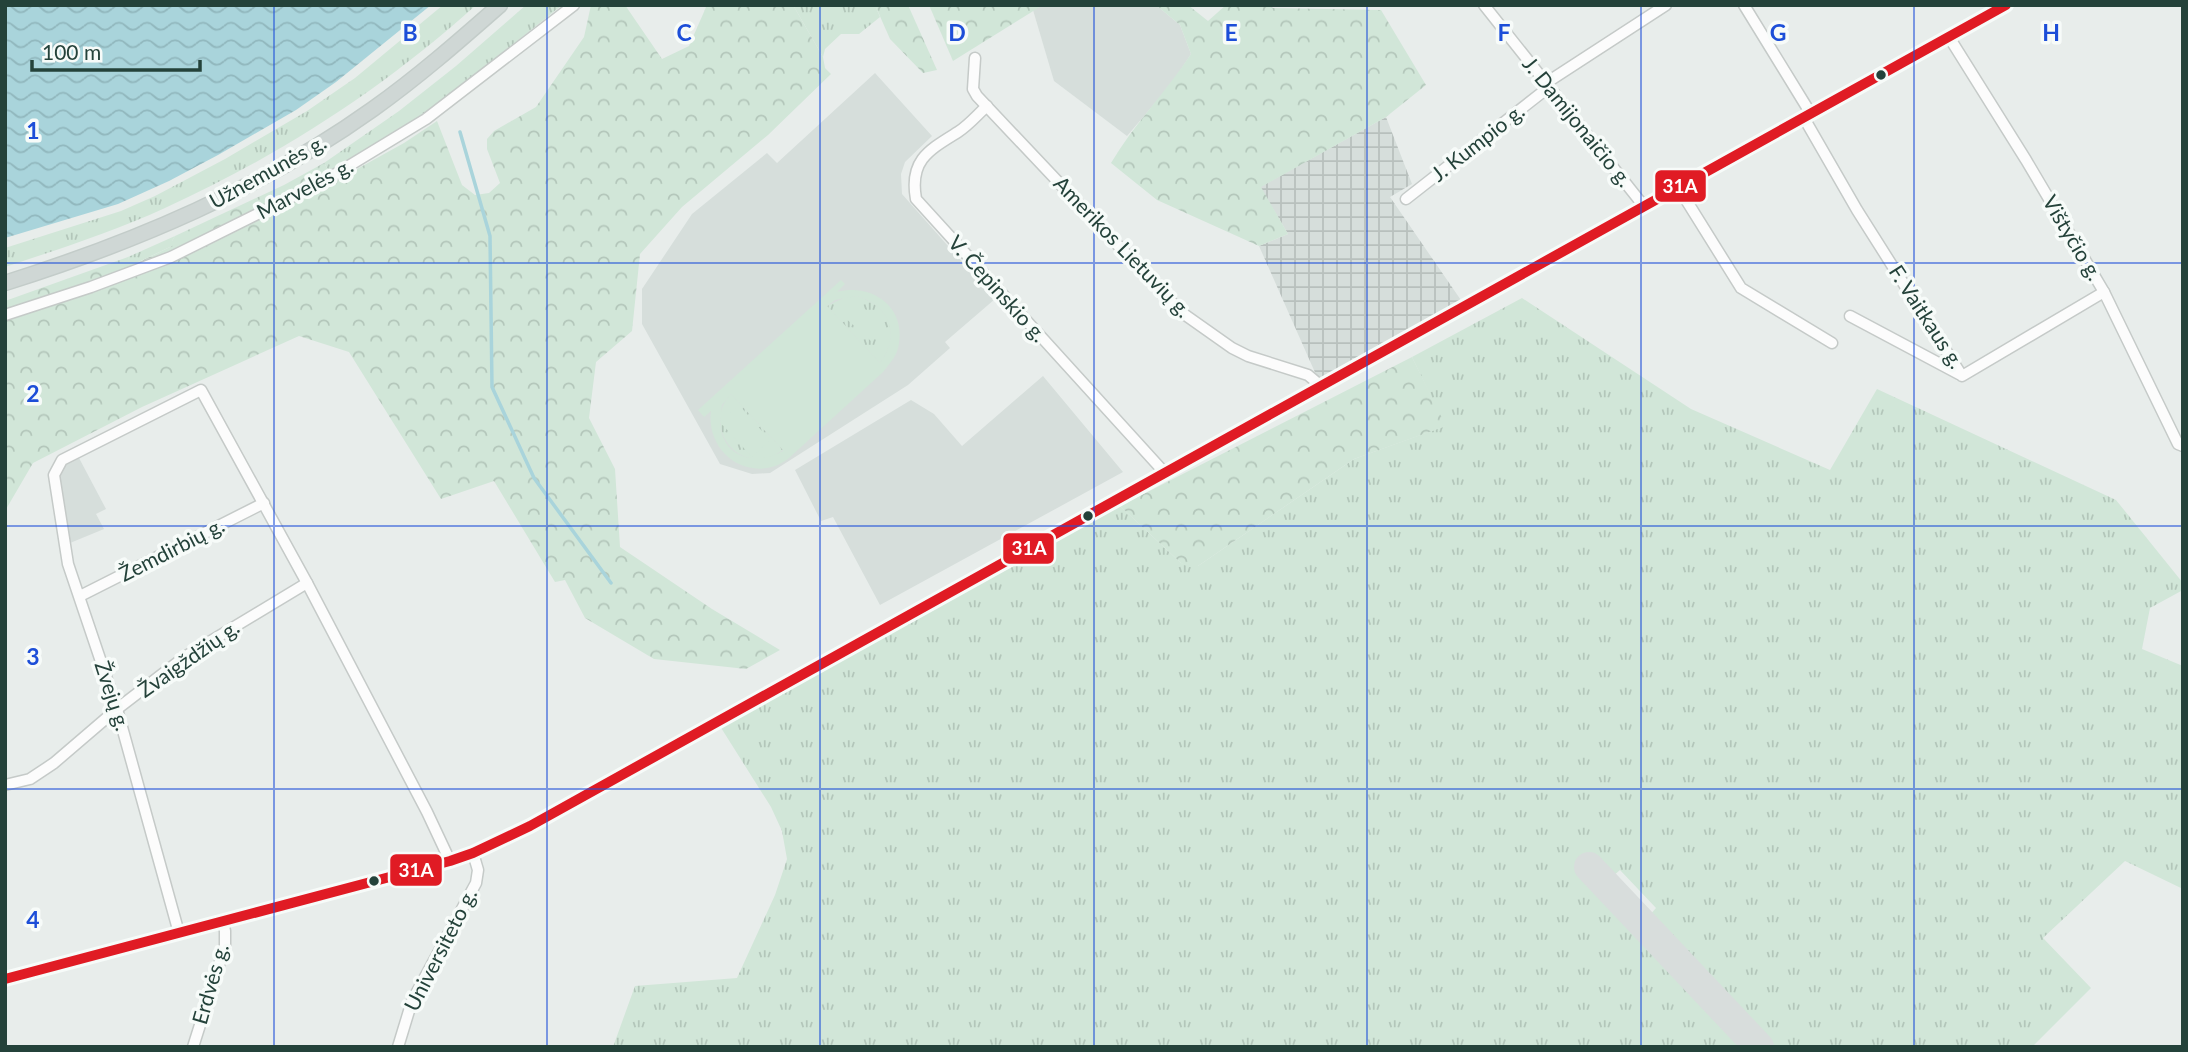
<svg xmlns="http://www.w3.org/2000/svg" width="2188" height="1052" viewBox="0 0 2188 1052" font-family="Lato,sans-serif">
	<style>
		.built { fill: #d6dedb }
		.industrial { fill: url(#industrial-grid) }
		.grass { fill: url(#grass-tufts) }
		.forest { fill: url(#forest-crowns) }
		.garden { fill: #d1e6d8; fill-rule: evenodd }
		.water { fill: url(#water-waves) }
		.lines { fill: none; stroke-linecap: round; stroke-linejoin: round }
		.stream { stroke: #a9d4db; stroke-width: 3.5 }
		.taxiway { stroke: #d8dddc; stroke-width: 30 }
		.minor-casing { stroke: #c5cac8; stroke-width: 13 }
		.major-casing { stroke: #c3ccc9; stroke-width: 17 }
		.minor { stroke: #fcfcfc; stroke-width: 10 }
		.major { stroke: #cfd7d5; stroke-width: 14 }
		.bus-1-casing { stroke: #f7fbf9; stroke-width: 16 }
		.bus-1 { stroke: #e01b24; stroke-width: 10 }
		.grid { fill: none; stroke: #1d4ed8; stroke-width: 2; stroke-opacity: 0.55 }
		.bus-dot { fill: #24423a; stroke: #f7fbf9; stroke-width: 2.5 }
		.labels { text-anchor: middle; stroke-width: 7; stroke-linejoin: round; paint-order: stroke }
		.street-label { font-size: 21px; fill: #24423a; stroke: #f7fbf9 }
		.grid-label { font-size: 23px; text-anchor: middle; font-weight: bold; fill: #1d4ed8; stroke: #f7fbf9; stroke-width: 7; stroke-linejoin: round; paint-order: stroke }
		.line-badge { stroke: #f7fbf9; stroke-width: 2.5 }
		.badge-label { font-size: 19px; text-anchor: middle; font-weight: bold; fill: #fff }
	</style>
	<defs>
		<pattern id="industrial-grid" width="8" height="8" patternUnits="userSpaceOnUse" patternTransform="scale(1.75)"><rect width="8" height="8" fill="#d6dedb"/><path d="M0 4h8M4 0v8" fill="none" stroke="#b8c0bd"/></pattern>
		<pattern id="grass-tufts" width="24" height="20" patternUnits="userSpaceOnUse" patternTransform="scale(1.75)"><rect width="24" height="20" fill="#d1e6d8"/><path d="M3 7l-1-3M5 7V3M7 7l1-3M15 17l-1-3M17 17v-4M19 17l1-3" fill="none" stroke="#b3c6ba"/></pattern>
		<pattern id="forest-crowns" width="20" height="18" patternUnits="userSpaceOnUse" patternTransform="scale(1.75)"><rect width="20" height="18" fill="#d1e6d8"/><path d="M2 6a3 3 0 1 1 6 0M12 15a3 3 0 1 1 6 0" fill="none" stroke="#b3c6ba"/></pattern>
		<pattern id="water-waves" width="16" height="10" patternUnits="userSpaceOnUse" patternTransform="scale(1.75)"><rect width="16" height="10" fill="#a9d4db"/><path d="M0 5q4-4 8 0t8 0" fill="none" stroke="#91b7bd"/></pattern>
	</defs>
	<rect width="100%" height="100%" fill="#e8edeb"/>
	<!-- built -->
	<g class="built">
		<path d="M 1043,5 L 1156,5 L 1180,25 L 1191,54 L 1172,83 L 1127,136 L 1054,81 L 1033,10 Z"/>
		<path d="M 875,73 L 932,136 L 905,162 L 901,174 L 902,194 L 995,299 L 945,342 L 950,348 L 908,385 L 770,473 L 752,474 L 720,464 L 642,324 L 642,289 L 692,214 L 767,153 L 777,163 Z"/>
		<path d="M 1043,376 L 1123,472 L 880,605 L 833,517 L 821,521 L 795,470 L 911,400 L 934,414 L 962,446 Z"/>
		<path d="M 79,458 L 106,509 L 96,514 L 104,529 L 70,543 L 59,479 L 61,467 Z"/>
	</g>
	<!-- industrial -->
	<path class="industrial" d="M 1386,117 L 1412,184 L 1390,197 L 1465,306 L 1321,386 L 1259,246 L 1288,234 L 1260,187 Z"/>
	<!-- grass -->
	<g class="grass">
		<path d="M 443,5 L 476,5 C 383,89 279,156 165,208 C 113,232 59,249 5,267 L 5,248 L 121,211 L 155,196 L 225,159 L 307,111 L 355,78 Z"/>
		<path d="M 526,5 L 562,5 L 469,80 L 414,121 L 334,169 L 327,168 L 324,163 L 399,111 L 456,66 Z"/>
		<path d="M 793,5 L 875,5 L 880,17 L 859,34 L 841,34 L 825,49 L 823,57 Z"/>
		<path d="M 175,236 L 172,241 L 172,246 L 130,266 L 128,257 Z"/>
		<path d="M 857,296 C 891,307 901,335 880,363 L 827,306 L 846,297 Z"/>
		<path d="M 1522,298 L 1691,409 L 1830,470 L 1877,389 L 2116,500 L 2183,583 L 2183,590 L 2150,608 L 2142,649 L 2183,666 L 2183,889 L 2125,861 L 2043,938 L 2091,988 L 2032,1047 L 1774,1047 L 1649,916 L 1656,908 L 1620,870 L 1612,877 L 1594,858 L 1581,872 L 1747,1047 L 613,1047 L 635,986 L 737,978 L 775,895 L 787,859 L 782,831 L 771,807 L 718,723 L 1120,506 L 1181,563 L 1198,566 L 1354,459 L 1445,426 L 1412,357 Z"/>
		<path d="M 731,394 L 783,450 C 775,455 767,460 757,459 C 724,458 708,417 731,394 Z"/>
	</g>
	<!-- forest -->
	<g class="forest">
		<path d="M 591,5 L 625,5 L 662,59 L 689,46 L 707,5 L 793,5 L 823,57 L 825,68 L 831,74 L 768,135 L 682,207 L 640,254 L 632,331 L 596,362 L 589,418 L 615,469 L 620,547 L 712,609 L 780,650 L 746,669 L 654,659 L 585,618 L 565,580 L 555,582 L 494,481 L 441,499 L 349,352 L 299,336 L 142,407 L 33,463 L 5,511 L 5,301 L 128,257 L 131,266 L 172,246 L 172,241 L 175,236 L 284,185 L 324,163 L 327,168 L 334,169 L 339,179 L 404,143 L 437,121 L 462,185 L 475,195 L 489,193 L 500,183 L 487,149 L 487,139 L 494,131 L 536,107 L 584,37 Z"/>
		<path d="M 875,5 L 908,5 L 937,70 L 923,73 L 890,39 Z"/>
		<path d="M 929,5 L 1043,5 L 953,61 Z"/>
		<path d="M 1156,5 L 1188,5 L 1208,21 L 1226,5 L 1268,5 L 1273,8 L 1381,10 L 1426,85 L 1386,117 L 1261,187 L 1288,234 L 1259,246 L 1157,200 L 1111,163 C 1134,124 1166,92 1191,54 L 1180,25 Z"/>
		<path d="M 1412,357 L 1446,426 L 1354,459 L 1198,566 L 1189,567 L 1181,563 L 1120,506 Z"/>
	</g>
	<!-- garden -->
	<g class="garden">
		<path d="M 841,280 L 845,284 L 837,292 C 870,283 905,305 899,343 C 898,355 890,363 883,372 L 789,458 C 785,461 779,465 775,466 C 739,478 706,447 711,411 L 704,417 L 698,410 ZM 857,296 C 890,306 901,335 880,363 L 827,306 L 835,300 ZM 731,394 L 783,450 L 783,451 C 755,466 722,458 720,422 L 752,457 L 770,440 L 739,405 L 720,422 L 722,405 Z"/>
		<path d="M 855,300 L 885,327 L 872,342 L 842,315 Z"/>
	</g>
	<!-- water -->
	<path class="water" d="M 5,5 L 431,5 L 336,82 L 296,110 L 218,155 L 169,181 L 118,204 L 5,238 Z"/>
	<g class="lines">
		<!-- stream -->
		<path class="stream" d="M 460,132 L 490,236 L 492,387 L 534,478 L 611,583"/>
		<!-- taxiway -->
		<path class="taxiway" d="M 1589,867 L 1759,1047"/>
		<defs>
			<g id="minor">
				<path d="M 1484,5 L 1643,205"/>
				<path d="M 1744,5 L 1811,114"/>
				<path d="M 1949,37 L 2026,160 L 2104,292 L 2178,444 L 2183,446"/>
				<path d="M 975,58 L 973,89 L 977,96 L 1181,312 L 1232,348 L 1248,356 L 1308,375 L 1321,386"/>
				<path d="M 1546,83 L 1666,5"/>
				<path d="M 987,106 C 978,114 969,125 958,132 C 929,150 909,160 916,199 L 1164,472"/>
				<path d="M 1804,118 L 1857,210 L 1962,376 L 2104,292"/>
				<path d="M 1678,187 L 1741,288 L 1832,343"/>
				<path d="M 1406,199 L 1549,87"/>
				<path d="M 5,315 L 91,287 L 171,257 L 324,181 L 426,119 L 574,5"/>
				<path d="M 1850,316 L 1959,374"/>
				<path d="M 80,596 L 264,503"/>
				<path d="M 5,785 L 30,779 L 54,763 L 117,709 L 186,656 L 307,583"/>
				<path d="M 179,933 L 117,709 L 68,564 L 54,475 L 62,460 L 201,390 L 307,583 L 427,812 L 450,861"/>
				<path d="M 5,979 L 450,861 L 473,853 L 530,826 L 2006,5"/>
				<path d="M 193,1047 L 225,946 L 225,931 L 223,922"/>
				<path d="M 398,1047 L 412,1001 L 476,883 L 478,870 L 473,853"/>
			</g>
			<path id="major" d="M 5,283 C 135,242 261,189 373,109 C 418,77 459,41 500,5"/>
		</defs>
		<!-- minor casing -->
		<use href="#minor" class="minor-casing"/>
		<!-- major casing -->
		<use href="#major" class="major-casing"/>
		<!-- minor -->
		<use href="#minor" class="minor"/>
		<!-- major -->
		<use href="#major" class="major"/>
		<defs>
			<path id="bus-1" d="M 5,979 L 450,861 L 473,853 L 530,826 L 2006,5"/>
		</defs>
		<!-- bus-1 casing -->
		<use href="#bus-1" class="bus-1-casing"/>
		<!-- bus-1 -->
		<use href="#bus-1" class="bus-1"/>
	</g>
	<!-- grid -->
	<path class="grid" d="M 274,5 L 274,1047M 547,5 L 547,1047M 820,5 L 820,1047M 1094,5 L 1094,1047M 1367,5 L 1367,1047M 1641,5 L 1641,1047M 1914,5 L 1914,1047M 5,263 L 2183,263M 5,526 L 2183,526M 5,789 L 2183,789"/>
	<!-- markers -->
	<g class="bus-dot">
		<circle cx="1881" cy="75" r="6"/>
		<circle cx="1088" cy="516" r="6"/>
		<circle cx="374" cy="881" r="6"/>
	</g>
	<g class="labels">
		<!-- street labels -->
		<g class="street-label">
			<text transform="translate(1577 122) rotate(51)" y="7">J. Damijonaičio g.</text>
			<text transform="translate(1478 143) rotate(-38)" y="7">J. Kumpio g.</text>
			<text transform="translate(268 172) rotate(-29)" y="7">Užnemunės g.</text>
			<text transform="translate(305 189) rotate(-28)" y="7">Marvelės g.</text>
			<text transform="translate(2072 238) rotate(59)" y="7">Vištyčio g.</text>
			<text transform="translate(1122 247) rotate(46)" y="7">Amerikos Lietuvių g.</text>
			<text transform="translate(997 289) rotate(48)" y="7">V. Čepinskio g.</text>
			<text transform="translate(1926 317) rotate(57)" y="7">F. Vaitkaus g.</text>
			<text transform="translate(172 550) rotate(-27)" y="7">Žemdirbių g.</text>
			<text transform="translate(189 659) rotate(-35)" y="7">Žvaigždžių g.</text>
			<text transform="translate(112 696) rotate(72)" y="7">Žvejų g.</text>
			<text transform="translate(441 950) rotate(-63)" y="7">Universiteto g.</text>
			<text transform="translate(211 984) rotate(-74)" y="7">Erdvės g.</text>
		</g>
	</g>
	<g class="grid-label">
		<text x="410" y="41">B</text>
		<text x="684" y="41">C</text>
		<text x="957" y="41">D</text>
		<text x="1231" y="41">E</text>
		<text x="1504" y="41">F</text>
		<text x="1778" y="41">G</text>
		<text x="2051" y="41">H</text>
		<text x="33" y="139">1</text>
		<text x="33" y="402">2</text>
		<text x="33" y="665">3</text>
		<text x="33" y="928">4</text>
	</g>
	<g class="line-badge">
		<rect x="1654" y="169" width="53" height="34" rx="7" fill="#e01b24"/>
		<rect x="1002" y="532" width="53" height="33" rx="7" fill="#e01b24"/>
		<rect x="389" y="853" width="54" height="34" rx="7" fill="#e01b24"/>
	</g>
	<g class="badge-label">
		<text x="1680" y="193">31A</text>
		<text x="1029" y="555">31A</text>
		<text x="416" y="877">31A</text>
	</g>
	<!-- border -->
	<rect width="2188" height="1052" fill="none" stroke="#24423a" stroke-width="14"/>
	<!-- scale -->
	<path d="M32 60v10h168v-10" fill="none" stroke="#24423a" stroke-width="3.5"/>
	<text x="42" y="60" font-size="21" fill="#24423a" stroke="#f7fbf9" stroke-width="5" paint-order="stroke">100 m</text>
</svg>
